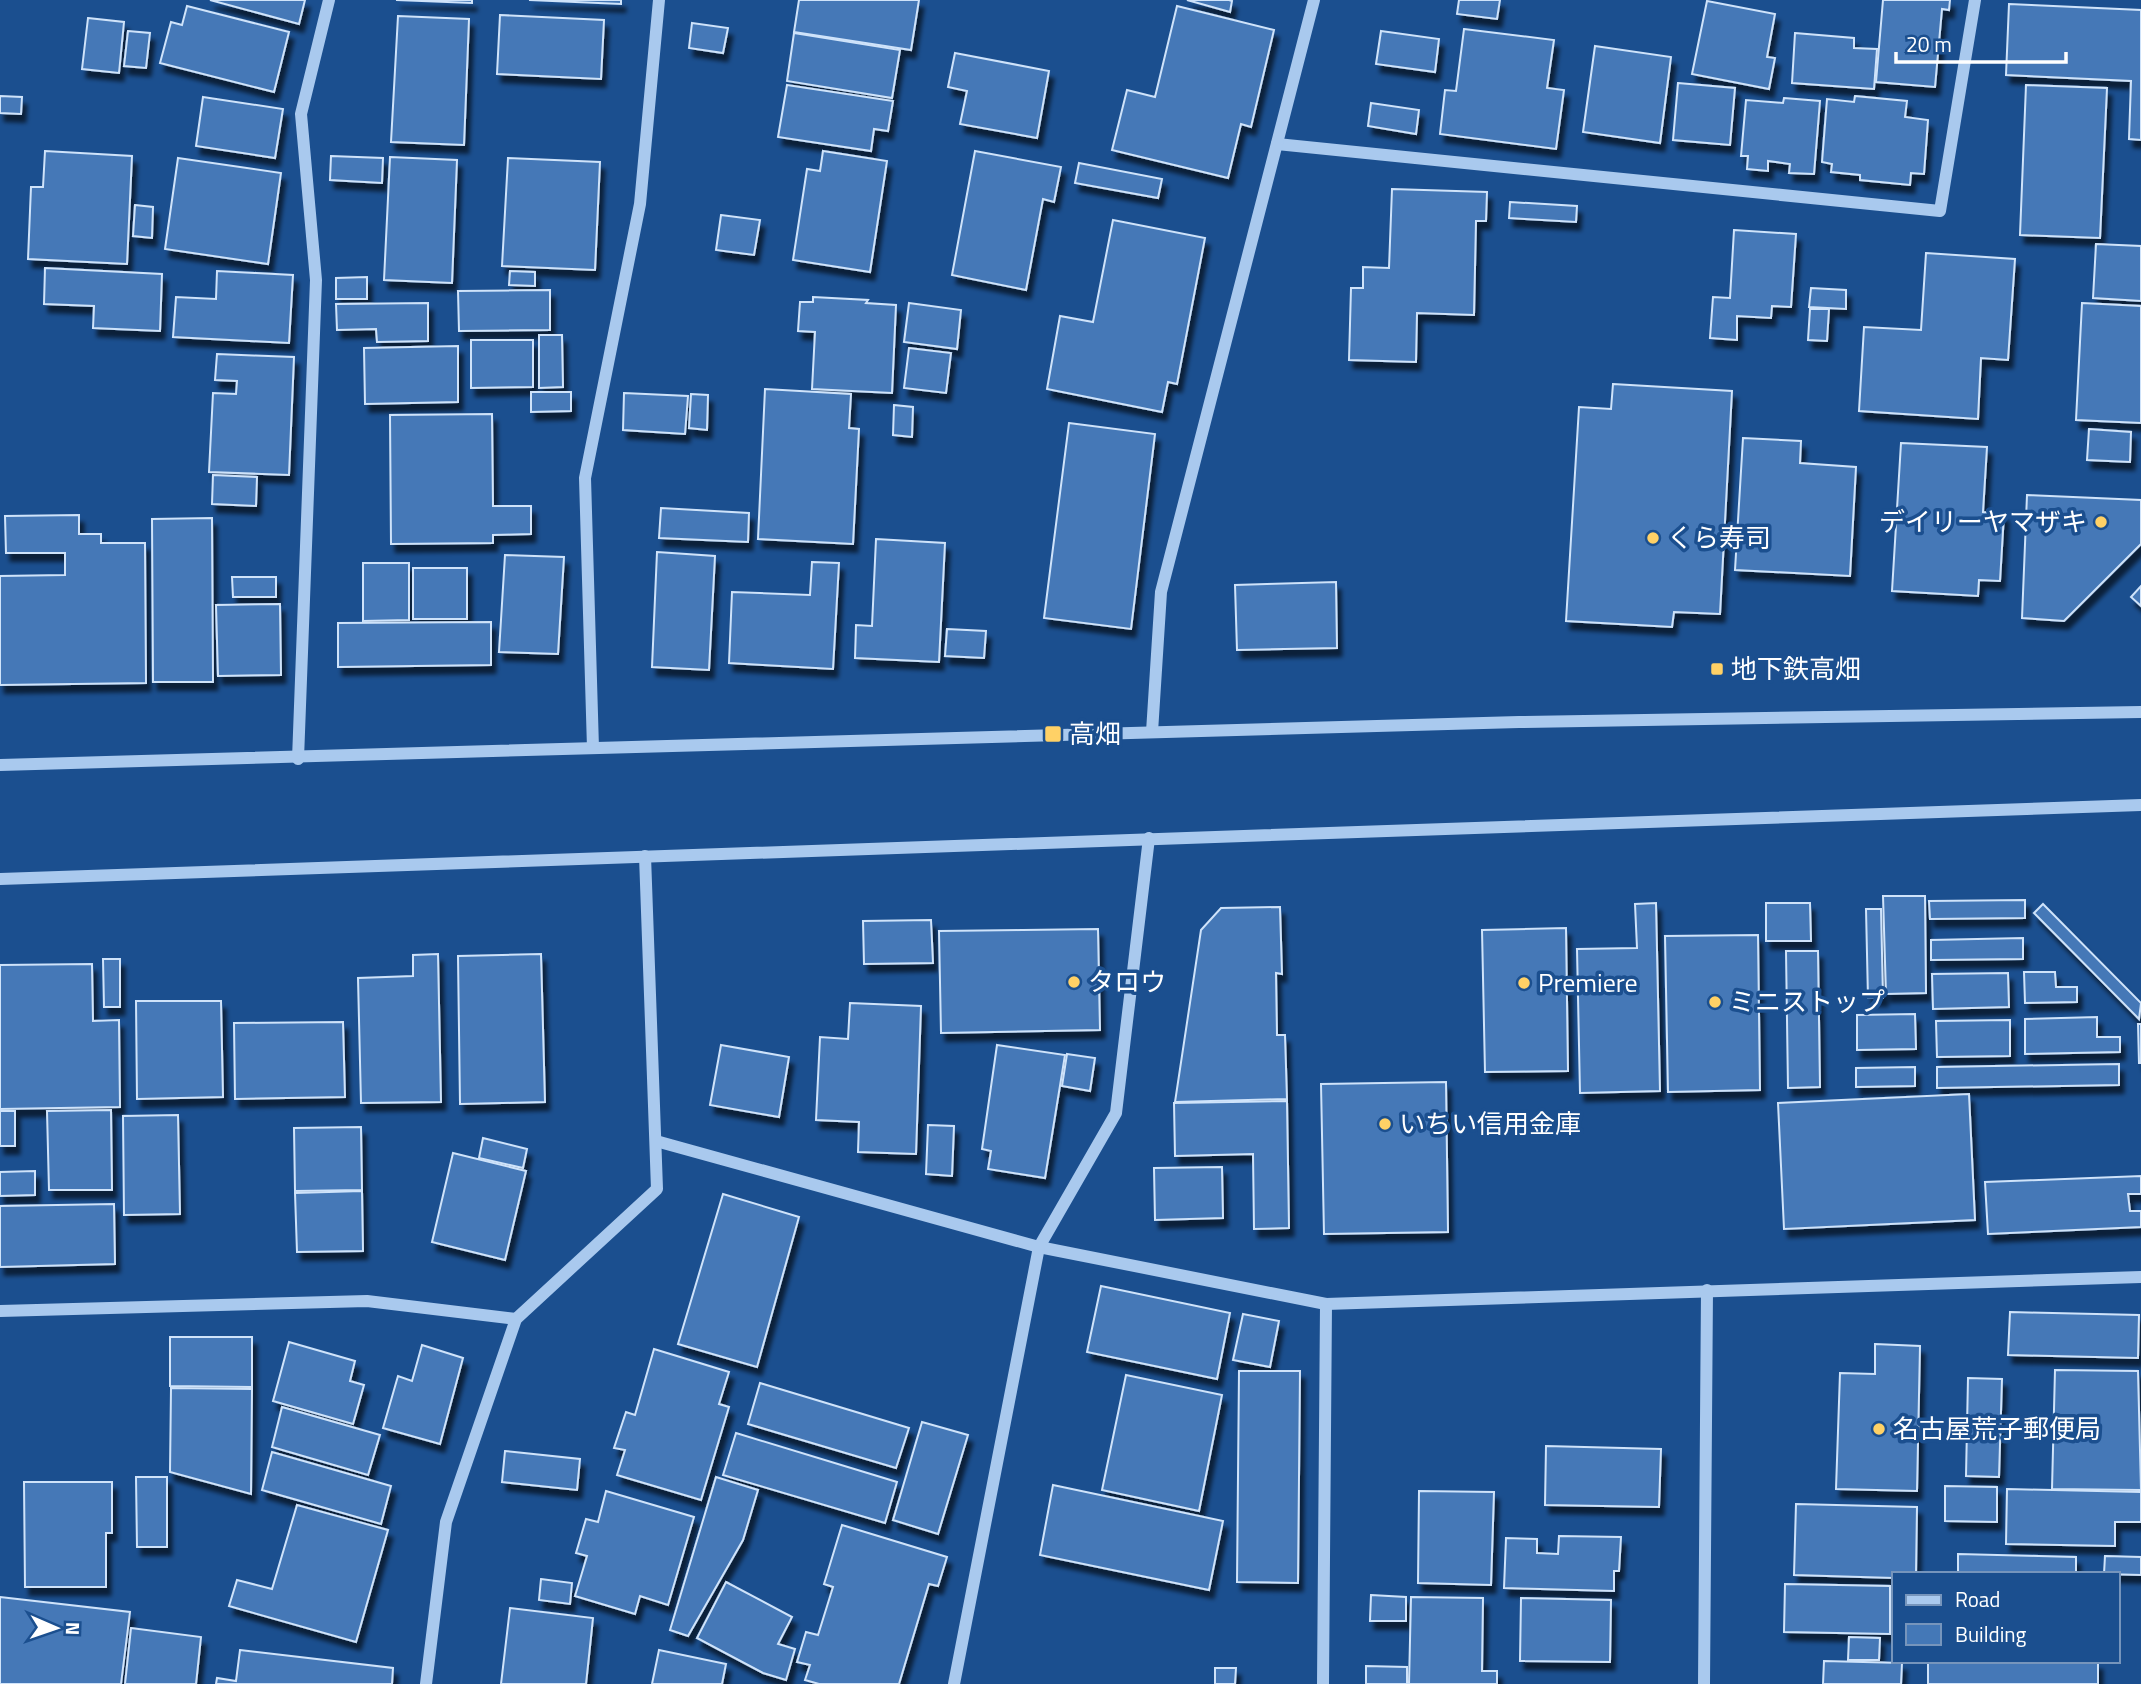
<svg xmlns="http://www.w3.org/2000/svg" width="2141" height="1684" viewBox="0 0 2141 1684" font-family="'Titillium Web','Noto Sans JP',sans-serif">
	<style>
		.building { fill: #4478b7; stroke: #cfe3fa; stroke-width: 2; filter: url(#shadow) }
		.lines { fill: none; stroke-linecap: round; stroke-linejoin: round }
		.minor { stroke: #a9c9ee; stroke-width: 12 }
		.poi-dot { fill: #ffd166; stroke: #1b4f8f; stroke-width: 2.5 }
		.labels { text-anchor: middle; stroke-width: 7; stroke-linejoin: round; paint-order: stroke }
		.poi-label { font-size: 26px; fill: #fff; stroke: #1b4f8f; text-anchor: start }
	</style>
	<defs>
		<filter id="shadow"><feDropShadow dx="4.5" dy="8" stdDeviation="2" flood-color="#0009"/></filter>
	</defs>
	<rect width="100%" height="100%" fill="#1b4f8f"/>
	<!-- building -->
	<g class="building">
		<path d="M 210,0 L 305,0 L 299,24 Z"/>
		<path d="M 396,0 L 472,0 L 472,3 Z"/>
		<path d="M 529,0 L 621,0 L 621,4 Z"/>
		<path d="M 799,0 L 919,0 L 911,50 L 794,32 Z"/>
		<path d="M 1187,0 L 1229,0 L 1232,1 L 1230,12 Z"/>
		<path d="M 1459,0 L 1500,0 L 1497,19 L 1457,14 Z"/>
		<path d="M 1883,0 L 1950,0 L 1949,10 L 1942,9 L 1935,87 L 1876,82 Z"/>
		<path d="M 1707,1 L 1775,14 L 1767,57 L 1775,58 L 1769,89 L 1692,74 Z"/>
		<path d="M 2009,4 L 2141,10 L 2141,140 L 2129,139 L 2131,81 L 2006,75 Z"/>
		<path d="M 187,6 L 289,32 L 274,92 L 160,63 L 171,22 L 182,25 Z"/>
		<path d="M 1177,6 L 1274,30 L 1251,127 L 1241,124 L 1228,178 L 1112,150 L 1127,90 L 1155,97 Z"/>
		<path d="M 500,15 L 604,20 L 601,79 L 497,74 Z"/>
		<path d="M 398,16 L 469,19 L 464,145 L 391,142 Z"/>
		<path d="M 88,18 L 124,22 L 119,73 L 82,69 Z"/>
		<path d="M 692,23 L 728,28 L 723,53 L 689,48 Z"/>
		<path d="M 1464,29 L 1554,40 L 1547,88 L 1564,90 L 1556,149 L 1440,134 L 1445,90 L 1456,91 Z"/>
		<path d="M 128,31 L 150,33 L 146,68 L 124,66 Z"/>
		<path d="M 1381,31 L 1439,39 L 1435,72 L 1376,64 Z"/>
		<path d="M 794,33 L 900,50 L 892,98 L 787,81 Z"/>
		<path d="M 1795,33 L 1854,38 L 1854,48 L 1877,49 L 1874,89 L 1792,83 Z"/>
		<path d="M 1595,46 L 1671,57 L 1660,143 L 1583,132 Z"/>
		<path d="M 955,53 L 1049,71 L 1037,138 L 960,124 L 967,91 L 948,87 Z"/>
		<path d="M 1678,83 L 1735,88 L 1730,145 L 1673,140 Z"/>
		<path d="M 787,85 L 893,101 L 888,131 L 874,129 L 871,151 L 778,137 Z"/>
		<path d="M 2026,85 L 2107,88 L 2100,238 L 2020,235 Z"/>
		<path d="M 0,96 L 22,97 L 21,114 L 0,113 Z"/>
		<path d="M 1855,96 L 1907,101 L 1905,117 L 1928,120 L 1924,174 L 1911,173 L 1910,185 L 1860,180 L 1860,175 L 1831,172 L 1832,164 L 1822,162 L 1827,99 L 1854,102 Z"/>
		<path d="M 203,97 L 283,109 L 275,158 L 196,146 Z"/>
		<path d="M 1784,98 L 1820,101 L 1814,174 L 1789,173 L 1790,164 L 1768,161 L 1768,171 L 1747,169 L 1748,156 L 1741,156 L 1746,100 L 1783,103 Z"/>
		<path d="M 1371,103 L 1419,110 L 1416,134 L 1368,126 Z"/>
		<path d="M 45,151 L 132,156 L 127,264 L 28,259 L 31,187 L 43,187 Z"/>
		<path d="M 823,151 L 887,161 L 870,272 L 793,260 L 807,169 L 820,171 Z"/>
		<path d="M 975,151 L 1061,167 L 1054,202 L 1043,199 L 1026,290 L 952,275 Z"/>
		<path d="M 331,156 L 383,158 L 382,183 L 330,180 Z"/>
		<path d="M 390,157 L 457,160 L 452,283 L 384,280 Z"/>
		<path d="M 178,158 L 281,173 L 268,264 L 165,249 Z"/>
		<path d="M 508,158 L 600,162 L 595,270 L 502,266 Z"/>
		<path d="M 1079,163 L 1162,179 L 1158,198 L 1075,183 Z"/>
		<path d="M 1392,189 L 1487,192 L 1486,221 L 1476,221 L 1474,315 L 1417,313 L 1416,362 L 1349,360 L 1351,288 L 1363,288 L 1363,267 L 1389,268 Z"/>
		<path d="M 1510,202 L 1577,206 L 1576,222 L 1509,218 Z"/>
		<path d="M 135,205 L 153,207 L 152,238 L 133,236 Z"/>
		<path d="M 721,215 L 760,220 L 754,255 L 716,250 Z"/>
		<path d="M 1113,220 L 1205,238 L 1177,384 L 1168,382 L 1162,412 L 1047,389 L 1060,316 L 1093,322 Z"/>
		<path d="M 1734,230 L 1796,234 L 1791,307 L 1772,306 L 1771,318 L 1737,316 L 1737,340 L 1710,338 L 1713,297 L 1730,298 Z"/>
		<path d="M 2096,244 L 2141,246 L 2141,301 L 2093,298 Z"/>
		<path d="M 1926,253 L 2015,259 L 2008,360 L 1981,358 L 1978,419 L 1859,411 L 1864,327 L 1921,330 Z"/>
		<path d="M 45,268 L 162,274 L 160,331 L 93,328 L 94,306 L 44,304 Z"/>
		<path d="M 217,271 L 293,275 L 289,343 L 173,337 L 176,297 L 216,299 Z"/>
		<path d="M 510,271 L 535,272 L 535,286 L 509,285 Z"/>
		<path d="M 367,277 L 367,299 L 336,299 L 336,278 Z"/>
		<path d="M 1811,288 L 1846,290 L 1846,309 L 1809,307 Z"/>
		<path d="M 550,290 L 550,330 L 459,331 L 458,291 Z"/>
		<path d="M 813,297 L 868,300 L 866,303 L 896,305 L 892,393 L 812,389 L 815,332 L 798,331 L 800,302 L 813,302 Z"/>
		<path d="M 428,303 L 428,341 L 377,342 L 376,329 L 337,330 L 336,304 Z"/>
		<path d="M 909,303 L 961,310 L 957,349 L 904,342 Z"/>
		<path d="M 2082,303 L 2141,306 L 2141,423 L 2076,420 Z"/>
		<path d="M 1810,309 L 1829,309 L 1827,341 L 1808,340 Z"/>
		<path d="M 539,335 L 562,335 L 563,387 L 539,388 Z"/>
		<path d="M 471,340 L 533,340 L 533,387 L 471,388 Z"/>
		<path d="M 458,346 L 458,402 L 365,404 L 364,348 Z"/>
		<path d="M 909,348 L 951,353 L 946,393 L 904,388 Z"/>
		<path d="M 217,354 L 294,357 L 289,475 L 209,472 L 213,393 L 236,394 L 237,381 L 215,380 Z"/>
		<path d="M 1613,384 L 1732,391 L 1720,614 L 1674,612 L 1672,627 L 1566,621 L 1579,407 L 1611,409 Z"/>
		<path d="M 765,389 L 851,394 L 849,428 L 859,429 L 853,544 L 758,539 Z"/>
		<path d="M 531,392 L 571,392 L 571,411 L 531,412 Z"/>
		<path d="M 624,393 L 688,396 L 685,434 L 623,430 Z"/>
		<path d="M 691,394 L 708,395 L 707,430 L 689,428 Z"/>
		<path d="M 894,405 L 913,407 L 912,437 L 893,435 Z"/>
		<path d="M 492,414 L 493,506 L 531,506 L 531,534 L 493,535 L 493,543 L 391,544 L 390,415 Z"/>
		<path d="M 1069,423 L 1155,434 L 1131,629 L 1044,618 Z"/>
		<path d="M 2089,429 L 2131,432 L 2130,462 L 2087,460 Z"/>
		<path d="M 1743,438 L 1801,441 L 1800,463 L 1856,467 L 1850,576 L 1735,570 Z"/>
		<path d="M 1901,443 L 1987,447 L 1983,512 L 2004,514 L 2000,581 L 1979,580 L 1978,596 L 1892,591 Z"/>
		<path d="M 213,475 L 257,477 L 256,506 L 212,504 Z"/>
		<path d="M 2027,495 L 2141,500 L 2141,544 L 2064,621 L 2022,618 Z"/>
		<path d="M 661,508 L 749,513 L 748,542 L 659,538 Z"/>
		<path d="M 79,515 L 79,534 L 101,534 L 101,543 L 145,543 L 146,683 L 0,685 L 0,576 L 65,575 L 65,553 L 6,553 L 5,516 Z"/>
		<path d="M 212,518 L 213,682 L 153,682 L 152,519 Z"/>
		<path d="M 876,539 L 945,543 L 939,662 L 855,658 L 856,625 L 872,626 Z"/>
		<path d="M 657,552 L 715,556 L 709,670 L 652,667 Z"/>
		<path d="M 505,555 L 564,557 L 558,654 L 499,652 Z"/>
		<path d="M 812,562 L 839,563 L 833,669 L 729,663 L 732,592 L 810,595 Z"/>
		<path d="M 363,563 L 409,563 L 409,620 L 363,621 Z"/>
		<rect x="413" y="568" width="54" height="51"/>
		<path d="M 232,577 L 276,577 L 276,597 L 233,597 Z"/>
		<path d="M 1336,582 L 1337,648 L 1237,650 L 1235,585 Z"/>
		<path d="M 2141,586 L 2141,606 L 2131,597 Z"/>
		<path d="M 280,604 L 281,675 L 218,676 L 216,605 Z"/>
		<path d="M 491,622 L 491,665 L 338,667 L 338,623 Z"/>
		<path d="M 947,629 L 986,631 L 984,658 L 945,656 Z"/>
		<path d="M 1883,896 L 1925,896 L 1926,993 L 1886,994 Z"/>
		<path d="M 2025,900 L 2025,918 L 1930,919 L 1929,901 Z"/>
		<path d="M 1656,903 L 1660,1091 L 1580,1093 L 1577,949 L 1637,948 L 1635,904 Z"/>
		<path d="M 1766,903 L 1810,903 L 1811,941 L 1766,941 Z"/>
		<path d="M 2043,904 L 2141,1003 L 2139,1019 L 2034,913 Z"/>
		<path d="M 1280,907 L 1282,974 L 1276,973 L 1277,1035 L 1285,1035 L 1287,1099 L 1175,1102 L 1201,930 L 1221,908 Z"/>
		<path d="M 1866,909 L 1881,909 L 1883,998 L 1868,998 Z"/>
		<path d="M 931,920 L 933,963 L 864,964 L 863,921 Z"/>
		<path d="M 1566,928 L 1568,1071 L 1485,1072 L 1482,930 Z"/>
		<path d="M 1098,929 L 1100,1030 L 941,1033 L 939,931 Z"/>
		<path d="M 1758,935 L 1760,1090 L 1668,1092 L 1665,936 Z"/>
		<path d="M 2023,938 L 2023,959 L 1931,960 L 1931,940 Z"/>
		<path d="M 1786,951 L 1818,951 L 1820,1087 L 1788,1088 Z"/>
		<path d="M 438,954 L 441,1102 L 361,1103 L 358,978 L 413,976 L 413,955 Z"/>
		<path d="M 541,954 L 545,1102 L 460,1104 L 458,956 Z"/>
		<path d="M 103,959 L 120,959 L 120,1007 L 104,1007 Z"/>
		<path d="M 92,964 L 93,1021 L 119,1020 L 120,1107 L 0,1109 L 0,965 Z"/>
		<path d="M 2024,972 L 2055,972 L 2056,987 L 2077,987 L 2077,1002 L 2025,1003 Z"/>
		<path d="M 2008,973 L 2009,1007 L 1933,1009 L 1932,974 Z"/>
		<path d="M 136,1001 L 221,1001 L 223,1097 L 137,1099 Z"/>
		<path d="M 850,1003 L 921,1006 L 916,1154 L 858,1152 L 859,1122 L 816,1120 L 820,1037 L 848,1039 Z"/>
		<path d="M 1915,1014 L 1916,1049 L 1857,1050 L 1857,1015 Z"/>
		<path d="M 2097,1017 L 2097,1037 L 2120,1037 L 2120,1052 L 2025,1054 L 2025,1019 Z"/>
		<path d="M 2010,1020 L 2010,1056 L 1937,1057 L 1936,1021 Z"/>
		<path d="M 343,1022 L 345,1097 L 235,1099 L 234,1023 Z"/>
		<path d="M 2138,1024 L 2141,1024 L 2141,1063 L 2139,1063 Z"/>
		<path d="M 721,1045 L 789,1057 L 779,1117 L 710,1105 Z"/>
		<path d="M 997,1045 L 1065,1055 L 1045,1178 L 988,1169 L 991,1151 L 982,1149 Z"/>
		<path d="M 1067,1054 L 1095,1058 L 1090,1091 L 1062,1086 Z"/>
		<path d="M 2119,1064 L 2119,1085 L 1937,1088 L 1937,1067 Z"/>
		<path d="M 1915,1067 L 1915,1086 L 1856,1087 L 1856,1068 Z"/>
		<path d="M 1446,1082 L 1448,1232 L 1324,1234 L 1321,1084 Z"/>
		<path d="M 1969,1094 L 1975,1220 L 1784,1229 L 1778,1103 Z"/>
		<path d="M 1287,1101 L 1289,1228 L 1254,1229 L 1253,1154 L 1175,1156 L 1174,1103 Z"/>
		<path d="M 111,1110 L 112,1190 L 49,1190 L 47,1111 Z"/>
		<rect x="0" y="1111" width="15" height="35"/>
		<path d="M 178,1115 L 180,1214 L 124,1215 L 123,1116 Z"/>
		<path d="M 928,1125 L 954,1126 L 952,1176 L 926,1174 Z"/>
		<path d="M 361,1127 L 362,1190 L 295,1191 L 294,1128 Z"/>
		<path d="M 483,1138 L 527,1149 L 523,1168 L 479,1158 Z"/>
		<path d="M 453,1153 L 526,1171 L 505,1260 L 432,1242 Z"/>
		<path d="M 1222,1167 L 1223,1218 L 1155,1220 L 1154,1168 Z"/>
		<path d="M 35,1171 L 35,1195 L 0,1196 L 0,1172 Z"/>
		<path d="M 2141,1176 L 2141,1194 L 2128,1194 L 2130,1211 L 2141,1211 L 2141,1227 L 1988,1234 L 1985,1182 Z"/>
		<path d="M 362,1191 L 363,1251 L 297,1252 L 295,1193 Z"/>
		<path d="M 723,1194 L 799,1217 L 757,1367 L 678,1344 Z"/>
		<path d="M 114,1204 L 115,1264 L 0,1267 L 0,1206 Z"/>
		<path d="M 1101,1286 L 1230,1313 L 1217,1379 L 1087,1352 Z"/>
		<path d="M 2010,1312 L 2139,1315 L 2138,1358 L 2008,1355 Z"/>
		<path d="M 1243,1314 L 1279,1321 L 1270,1367 L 1233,1360 Z"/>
		<path d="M 170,1337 L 252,1337 L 252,1387 L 170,1386 Z"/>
		<path d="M 289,1342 L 355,1361 L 350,1381 L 364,1385 L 353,1424 L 273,1401 Z"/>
		<path d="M 1875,1344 L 1920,1346 L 1917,1491 L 1836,1489 L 1840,1373 L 1875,1374 Z"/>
		<path d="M 422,1345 L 463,1358 L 440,1444 L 383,1428 L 398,1376 L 412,1381 Z"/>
		<path d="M 654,1349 L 729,1372 L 719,1404 L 729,1407 L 701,1500 L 617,1475 L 625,1450 L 614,1448 L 626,1412 L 635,1415 Z"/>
		<path d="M 2055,1370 L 2138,1371 L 2141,1490 L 2052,1489 Z"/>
		<path d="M 1239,1371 L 1300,1371 L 1298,1583 L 1237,1582 Z"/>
		<path d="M 1126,1375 L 1222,1395 L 1199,1511 L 1102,1490 Z"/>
		<path d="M 1968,1378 L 2002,1379 L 1999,1477 L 1966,1476 Z"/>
		<path d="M 760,1383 L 909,1428 L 896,1468 L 748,1424 Z"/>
		<path d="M 171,1388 L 252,1389 L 251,1494 L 170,1472 Z"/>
		<path d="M 282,1407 L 380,1435 L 368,1475 L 272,1447 Z"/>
		<path d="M 922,1422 L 968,1435 L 938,1534 L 893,1520 Z"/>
		<path d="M 736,1433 L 897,1482 L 885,1523 L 723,1475 Z"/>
		<path d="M 1546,1446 L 1661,1449 L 1659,1507 L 1545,1505 Z"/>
		<path d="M 505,1451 L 580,1459 L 577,1490 L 502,1482 Z"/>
		<path d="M 272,1452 L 391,1486 L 381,1524 L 262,1490 Z"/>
		<path d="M 136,1477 L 167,1477 L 167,1547 L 137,1547 Z"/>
		<path d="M 716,1477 L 758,1490 L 743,1540 L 688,1636 L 670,1630 Z"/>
		<path d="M 24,1482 L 112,1482 L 112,1533 L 106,1533 L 106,1587 L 25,1587 Z"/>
		<path d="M 1053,1485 L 1223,1521 L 1209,1590 L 1040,1555 Z"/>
		<path d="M 1945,1486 L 1997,1487 L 1997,1522 L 1945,1521 Z"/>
		<path d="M 2007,1489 L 2141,1492 L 2141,1522 L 2115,1522 L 2115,1546 L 2006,1544 Z"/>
		<path d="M 606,1491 L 694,1517 L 668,1605 L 640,1596 L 635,1614 L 575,1596 L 587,1556 L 576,1553 L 586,1519 L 598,1522 Z"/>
		<path d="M 1419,1491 L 1494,1492 L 1491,1585 L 1418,1583 Z"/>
		<path d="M 1796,1504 L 1917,1507 L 1916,1574 L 1894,1574 L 1894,1578 L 1794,1575 Z"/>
		<path d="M 297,1505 L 388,1530 L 356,1642 L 229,1606 L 237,1580 L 272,1589 Z"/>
		<path d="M 842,1525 L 947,1557 L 938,1586 L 929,1584 L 899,1684 L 819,1684 L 805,1680 L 810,1665 L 797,1662 L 806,1632 L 818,1635 L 833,1587 L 824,1584 Z"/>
		<path d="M 1559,1536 L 1621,1537 L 1619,1571 L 1614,1571 L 1614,1591 L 1504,1588 L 1506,1538 L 1537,1539 L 1537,1553 L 1558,1554 Z"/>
		<path d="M 1958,1554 L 2076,1557 L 2076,1574 L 1958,1574 Z"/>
		<path d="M 2105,1556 L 2141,1557 L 2141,1575 L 2104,1574 Z"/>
		<path d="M 541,1579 L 572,1583 L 570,1604 L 539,1600 Z"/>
		<path d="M 726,1582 L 792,1617 L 778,1644 L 795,1649 L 786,1680 L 763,1673 L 697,1638 Z"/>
		<path d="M 1785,1584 L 1890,1586 L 1890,1634 L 1784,1632 Z"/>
		<path d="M 1371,1595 L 1406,1597 L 1406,1621 L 1370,1621 Z"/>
		<path d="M 0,1597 L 130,1612 L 121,1684 L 0,1684 Z"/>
		<path d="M 1411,1597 L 1483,1598 L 1482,1671 L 1497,1671 L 1497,1684 L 1409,1684 Z"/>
		<path d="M 1521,1598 L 1611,1600 L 1610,1662 L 1520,1661 Z"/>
		<path d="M 510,1608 L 593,1618 L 586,1684 L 501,1684 Z"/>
		<path d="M 131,1628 L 201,1637 L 196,1684 L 125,1684 Z"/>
		<path d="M 1849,1637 L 1880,1638 L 1879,1660 L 1848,1660 Z"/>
		<path d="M 240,1650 L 393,1668 L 392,1684 L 216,1684 L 217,1678 L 236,1681 Z"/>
		<path d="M 659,1650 L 726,1664 L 722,1684 L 652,1684 Z"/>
		<path d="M 1824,1661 L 1902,1663 L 1901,1684 L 1823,1684 Z"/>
		<path d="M 1928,1661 L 2098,1662 L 2098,1684 L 1928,1684 Z"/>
		<path d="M 1366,1666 L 1407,1667 L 1407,1684 L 1366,1684 Z"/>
		<path d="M 1215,1668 L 1236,1668 L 1235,1684 L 1215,1684 Z"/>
	</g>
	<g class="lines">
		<!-- minor -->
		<g class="minor">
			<path d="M 1277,144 L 1940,211 L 1975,0"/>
			<path d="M 1152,732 L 1161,592 L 1314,0"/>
			<path d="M 593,748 L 585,478 L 640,204 L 659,0"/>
			<path d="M 298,759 L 316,280 L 301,114 L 329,0"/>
			<path d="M 0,765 L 1519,722 L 2141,712"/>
			<path d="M 0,879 L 2141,805"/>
			<path d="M 656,1141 L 1039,1247 L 1326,1304 L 2141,1277"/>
			<path d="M 0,1311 L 367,1301 L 516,1319"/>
			<path d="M 426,1684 L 446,1522 L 516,1319 L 657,1189 L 645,856"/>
			<path d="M 954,1684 L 1039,1247 L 1116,1113 L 1149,838"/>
			<path d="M 1323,1684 L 1326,1304"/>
			<path d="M 1704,1684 L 1707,1290"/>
		</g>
	</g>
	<!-- markers -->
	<g class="poi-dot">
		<circle cx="2101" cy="522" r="7"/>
		<circle cx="1653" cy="538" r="7"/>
		<rect x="1710" y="662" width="14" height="14" rx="3.5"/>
		<rect x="1044" y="725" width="18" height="18" rx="3.5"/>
		<circle cx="1074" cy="982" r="7"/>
		<circle cx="1524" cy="983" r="7"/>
		<circle cx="1715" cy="1002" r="7"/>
		<circle cx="1385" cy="1124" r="7"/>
		<circle cx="1879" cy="1429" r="7"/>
	</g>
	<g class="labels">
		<!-- poi labels -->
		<g class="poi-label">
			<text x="2087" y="531" text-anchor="end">デイリーヤマザキ</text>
			<text x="1667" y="547">くら寿司</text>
			<text x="1731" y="678">地下鉄高畑</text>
			<text x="1069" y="743">高畑</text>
			<text x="1088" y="991">タロウ</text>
			<text x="1538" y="992">Premiere</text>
			<text x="1729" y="1011">ミニストップ</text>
			<text x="1399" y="1133">いちい信用金庫</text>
			<text x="1893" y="1438">名古屋荒子郵便局</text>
		</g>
	</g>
	<!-- legend -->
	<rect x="1892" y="1572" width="228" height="91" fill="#1b4f8f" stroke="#7695bc" stroke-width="2"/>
	<rect x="1906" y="1595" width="35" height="10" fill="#a9c9ee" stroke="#7695bc" stroke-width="2"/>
	<text x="1955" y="1607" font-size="21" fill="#ffffff">Road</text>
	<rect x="1906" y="1624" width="35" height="21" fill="#4478b7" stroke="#7695bc" stroke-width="2"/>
	<text x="1955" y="1642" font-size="21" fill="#ffffff">Building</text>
	<!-- north arrow -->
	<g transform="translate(56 1628) rotate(92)" stroke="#1b4f8f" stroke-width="5" paint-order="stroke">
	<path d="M0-5L12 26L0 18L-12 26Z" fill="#ffffff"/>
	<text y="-10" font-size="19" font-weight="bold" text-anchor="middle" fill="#ffffff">N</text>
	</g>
	<!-- scale -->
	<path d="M1896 52v10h170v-10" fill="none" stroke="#ffffff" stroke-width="3.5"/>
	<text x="1906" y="52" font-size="21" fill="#ffffff" stroke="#1b4f8f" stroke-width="5" paint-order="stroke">20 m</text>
</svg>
